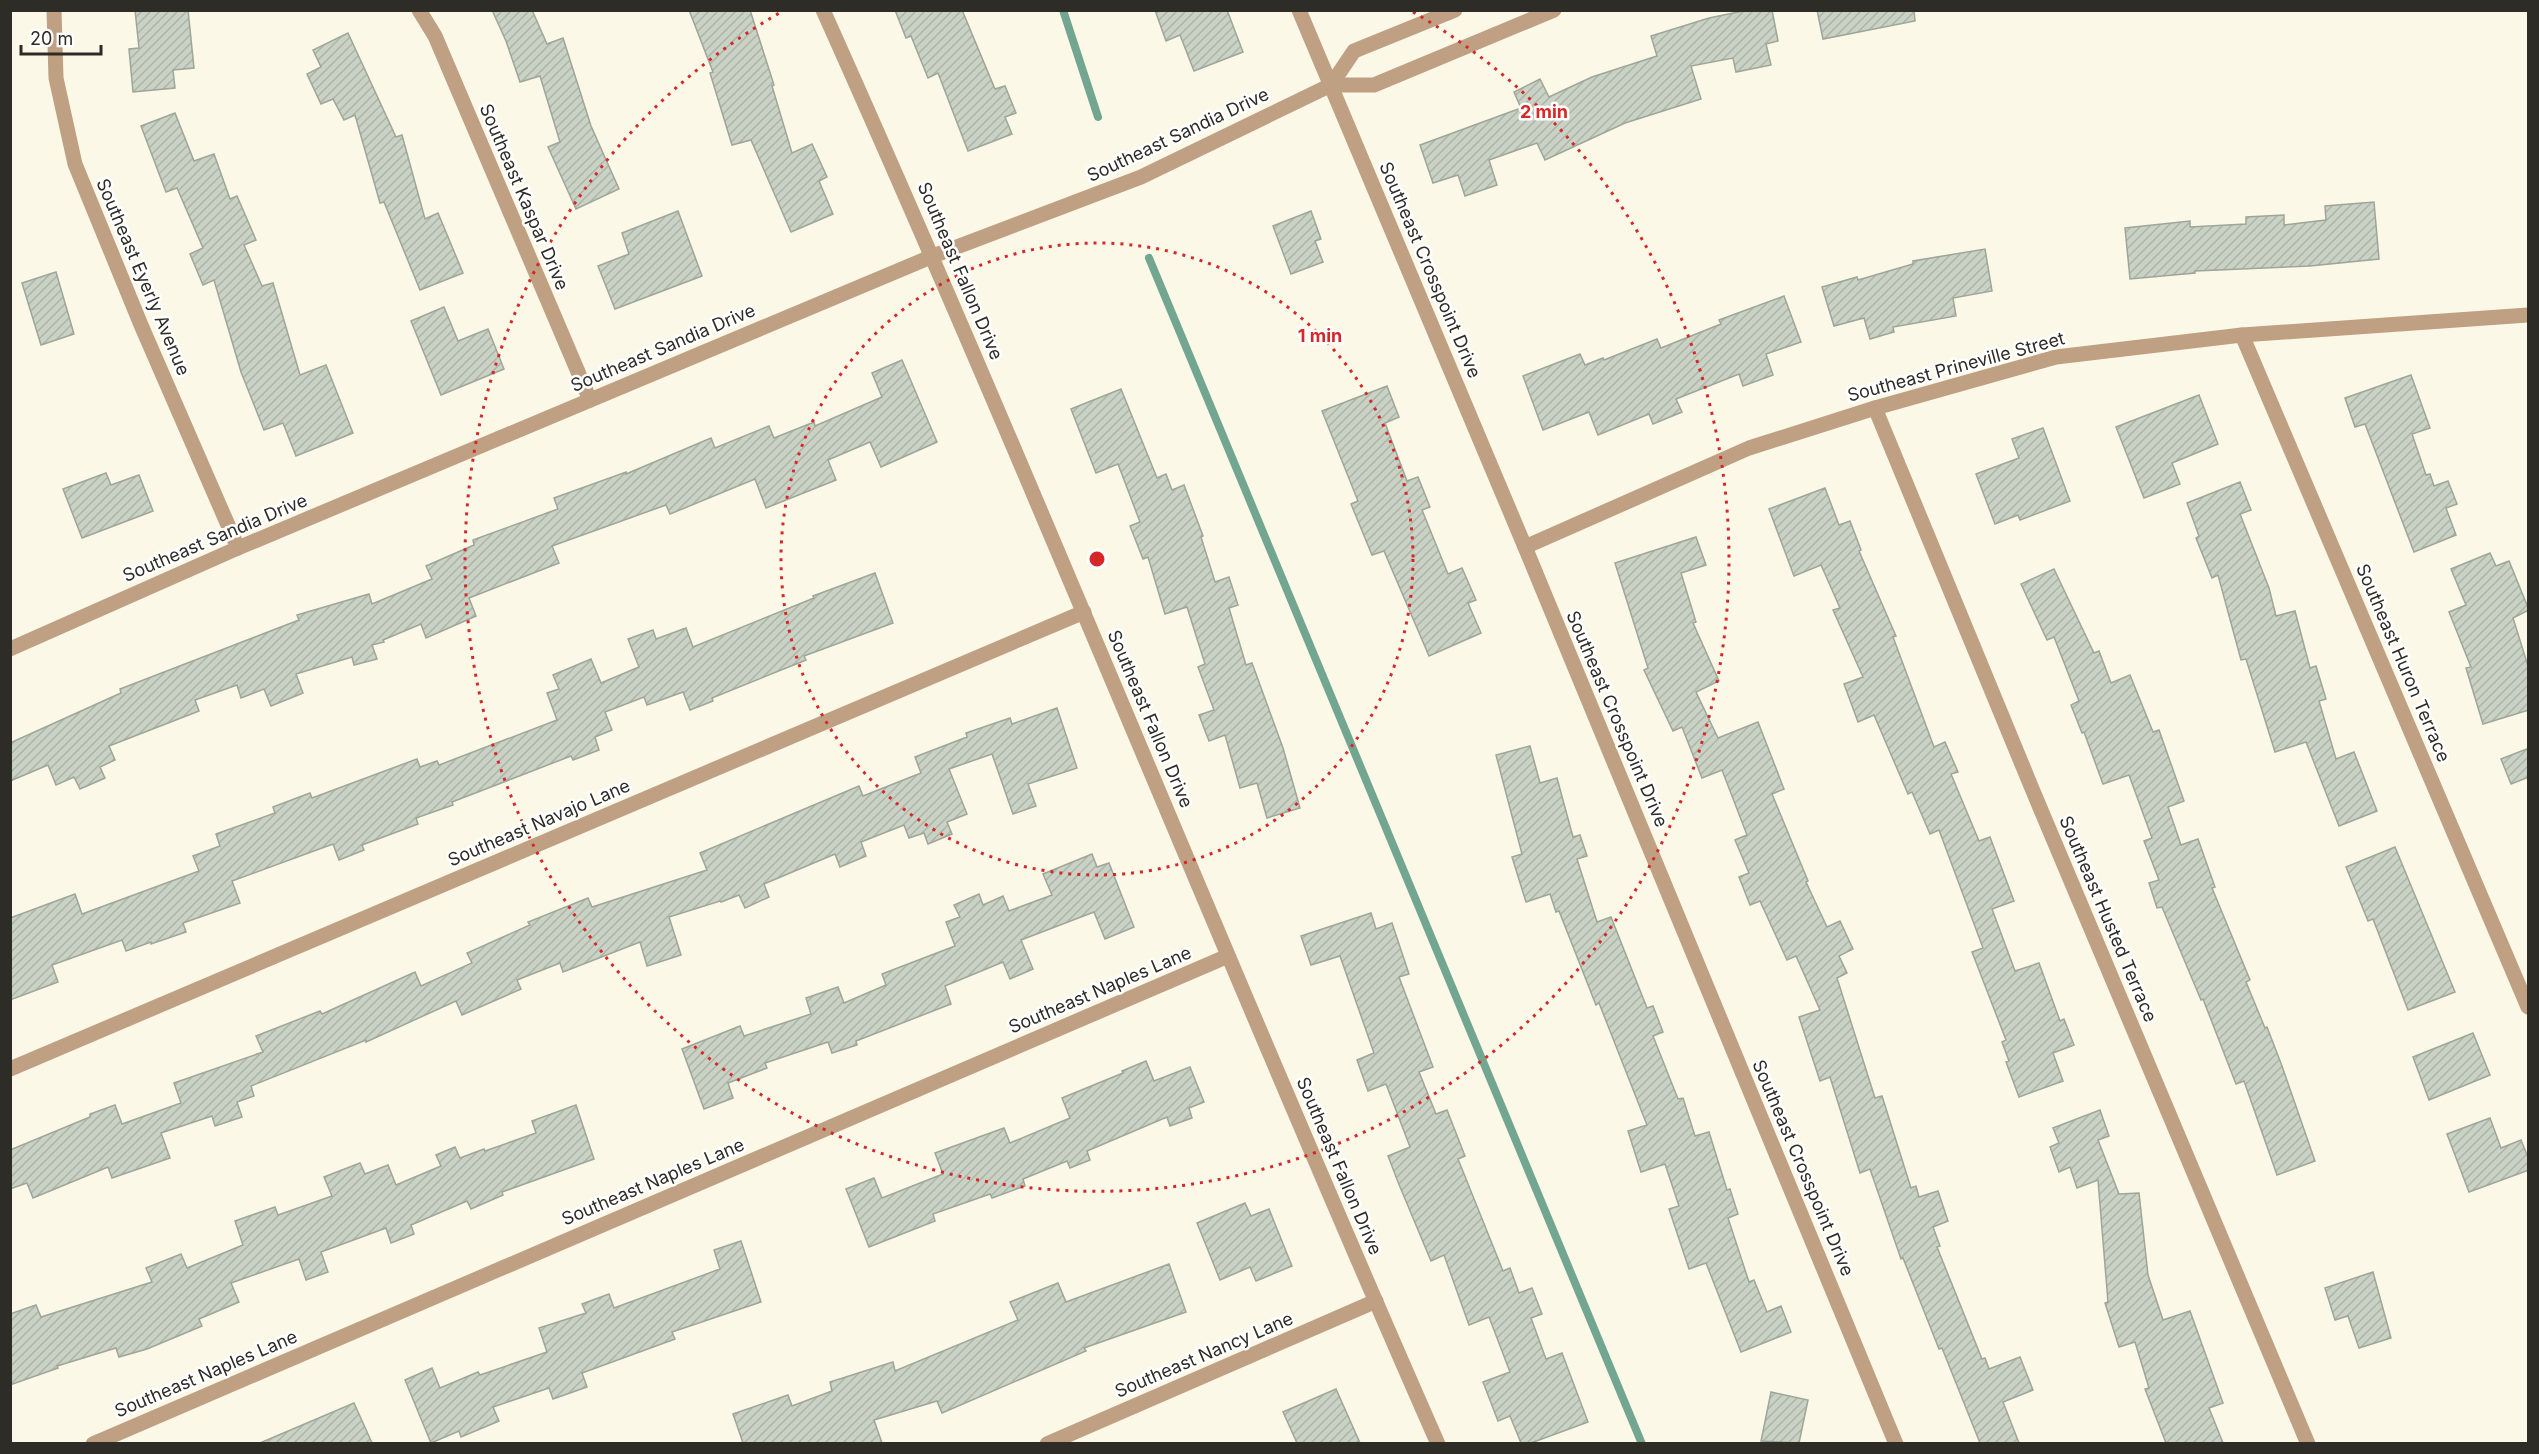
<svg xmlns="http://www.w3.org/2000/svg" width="2539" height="1454" viewBox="0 0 2539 1454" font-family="Inter,sans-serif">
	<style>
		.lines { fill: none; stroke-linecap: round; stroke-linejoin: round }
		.stream { stroke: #73a691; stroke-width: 8 }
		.building { fill: url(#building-hatch); stroke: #9da698; stroke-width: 1.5 }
		.minor { stroke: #bfa082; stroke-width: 15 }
		.tertiary { stroke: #bfa082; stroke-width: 15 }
		.ring { fill: none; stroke: #d62828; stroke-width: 3; stroke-dasharray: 3 6 }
		.labels { text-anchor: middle; stroke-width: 5; stroke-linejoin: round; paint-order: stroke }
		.street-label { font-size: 18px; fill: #2d2c26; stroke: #fff }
		.centre { fill: #d62828; stroke: #fff; stroke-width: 3 }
		.ring-label { font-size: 18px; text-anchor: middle; font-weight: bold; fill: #d62828; stroke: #fff; stroke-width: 5; stroke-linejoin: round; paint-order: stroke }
	</style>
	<defs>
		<pattern id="building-hatch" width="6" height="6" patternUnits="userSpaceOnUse" patternTransform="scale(1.5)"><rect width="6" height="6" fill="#c9d2c4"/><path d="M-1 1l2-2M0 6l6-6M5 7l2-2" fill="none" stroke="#adb4a8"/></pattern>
	</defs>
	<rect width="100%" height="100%" fill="#fbf8e8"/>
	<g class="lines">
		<!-- stream -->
		<g class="stream">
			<path d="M 1063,10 L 1098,117"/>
			<path d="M 1149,258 L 1642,1444"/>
		</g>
	</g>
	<!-- building -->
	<g class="building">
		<path d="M 135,10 L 188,10 L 194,68 L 173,70 L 175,88 L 133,92 L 129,49 L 139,48 Z"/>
		<path d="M 492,10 L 532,10 L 547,44 L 563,38 L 591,126 L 619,189 L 576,209 L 548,147 L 560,142 L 540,76 L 520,82 L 506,41 Z"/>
		<path d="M 689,10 L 750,10 L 774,85 L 772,86 L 792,153 L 812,144 L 827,177 L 819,181 L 833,214 L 791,232 L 751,140 L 732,145 L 710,73 L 713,72 Z"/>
		<path d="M 895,10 L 962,10 L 995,89 L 1005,86 L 1016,113 L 1005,117 L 1012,134 L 968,151 L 938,73 L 928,78 L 911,36 L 906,38 Z"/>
		<path d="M 1155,10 L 1227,10 L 1243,52 L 1194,71 L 1180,35 L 1166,41 Z"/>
		<path d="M 1748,10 L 1772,10 L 1778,41 L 1766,44 L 1771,65 L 1736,72 L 1733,58 L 1691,66 L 1701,99 L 1625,123 L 1545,160 L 1537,143 L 1489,160 L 1497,185 L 1465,196 L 1458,175 L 1433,183 L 1420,145 L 1521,108 L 1514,92 L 1540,79 L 1549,97 L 1592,77 L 1657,56 L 1651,36 L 1709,18 Z"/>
		<path d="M 1817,10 L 1914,10 L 1915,21 L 1823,39 Z"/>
		<path d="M 348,33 L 396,137 L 402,135 L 425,219 L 438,213 L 463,273 L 420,290 L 384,202 L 380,203 L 355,115 L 344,120 L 333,99 L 321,104 L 307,74 L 321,67 L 313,50 Z"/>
		<path d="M 175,113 L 194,161 L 214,154 L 230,199 L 237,196 L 256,240 L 244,245 L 262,286 L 273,283 L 300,375 L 326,365 L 353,433 L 296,456 L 283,423 L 264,430 L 241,372 L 214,280 L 203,285 L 190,254 L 203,248 L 177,188 L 166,192 L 141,126 Z"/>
		<path d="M 2374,202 L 2379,259 L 2310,266 L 2195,271 L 2195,273 L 2130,279 L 2125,228 L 2190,221 L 2190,227 L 2246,224 L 2246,217 L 2284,215 L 2284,225 L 2326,220 L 2325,206 Z"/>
		<path d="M 678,211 L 702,276 L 615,309 L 598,266 L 629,254 L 622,233 Z"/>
		<path d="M 1311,211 L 1321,239 L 1315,241 L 1323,262 L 1291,274 L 1273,226 Z"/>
		<path d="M 1985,249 L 1992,291 L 1953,298 L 1956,316 L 1893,327 L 1894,332 L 1870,339 L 1864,318 L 1834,326 L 1822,287 L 1857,277 L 1858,280 L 1913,264 L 1913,261 Z"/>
		<path d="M 56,272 L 74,334 L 41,345 L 22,283 Z"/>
		<path d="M 1784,296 L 1801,342 L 1766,354 L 1773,375 L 1743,386 L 1739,374 L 1676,399 L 1682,412 L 1653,424 L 1649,414 L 1598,435 L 1589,412 L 1543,430 L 1523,376 L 1580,354 L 1585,365 L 1603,358 L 1604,360 L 1657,339 L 1661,348 L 1721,324 L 1719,320 Z"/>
		<path d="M 444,307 L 458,341 L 488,329 L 504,369 L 441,395 L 411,321 Z"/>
		<path d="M 902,360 L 937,442 L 881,467 L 870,442 L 828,460 L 836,480 L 766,508 L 755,479 L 670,514 L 666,505 L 552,546 L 559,563 L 469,598 L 476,616 L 426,638 L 421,624 L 383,640 L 384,642 L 372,645 L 377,659 L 354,665 L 352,657 L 296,674 L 303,693 L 271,706 L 264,689 L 241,698 L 237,685 L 195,700 L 199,711 L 109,746 L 115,760 L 100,767 L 105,778 L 80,789 L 74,777 L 56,785 L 48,765 L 10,781 L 10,743 L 121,693 L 120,689 L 299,620 L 297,615 L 369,594 L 372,604 L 432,579 L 426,566 L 474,545 L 473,540 L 558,509 L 554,498 L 626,472 L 626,474 L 711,438 L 715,448 L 769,426 L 774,438 L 814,422 L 815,426 L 882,397 L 872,373 Z"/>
		<path d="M 2411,375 L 2430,428 L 2412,434 L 2426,475 L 2430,474 L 2434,486 L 2448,481 L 2457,504 L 2446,508 L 2456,535 L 2414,552 L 2365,424 L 2355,427 L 2345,398 Z"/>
		<path d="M 1387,386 L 1399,417 L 1385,423 L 1407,481 L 1418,477 L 1430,507 L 1422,510 L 1448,574 L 1462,568 L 1476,600 L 1468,603 L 1481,633 L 1429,656 L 1384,551 L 1372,555 L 1351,504 L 1358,501 L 1322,411 Z"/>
		<path d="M 1121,389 L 1157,478 L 1166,474 L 1172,490 L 1184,485 L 1203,536 L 1201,537 L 1215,582 L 1229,577 L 1238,605 L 1229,608 L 1246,665 L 1252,663 L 1283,748 L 1300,808 L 1267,818 L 1257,783 L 1240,788 L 1225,735 L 1209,741 L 1199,715 L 1214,710 L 1198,667 L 1205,664 L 1187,607 L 1165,614 L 1148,557 L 1143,559 L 1130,526 L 1140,522 L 1118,464 L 1096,473 L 1071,409 Z"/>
		<path d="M 2199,395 L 2218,444 L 2172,463 L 2180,484 L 2144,498 L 2116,427 Z"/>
		<path d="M 2043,428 L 2070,501 L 2020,520 L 2018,515 L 1995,524 L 1976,474 L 2019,458 L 2012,439 Z"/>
		<path d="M 106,473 L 111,485 L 139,475 L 153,511 L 82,538 L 63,489 Z"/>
		<path d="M 2240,482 L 2251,510 L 2240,514 L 2269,588 L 2276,616 L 2295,611 L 2310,668 L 2316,666 L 2326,699 L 2319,701 L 2336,759 L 2354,752 L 2377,811 L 2339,826 L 2306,742 L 2275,752 L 2246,659 L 2241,660 L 2218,575 L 2212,578 L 2196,538 L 2199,536 L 2187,503 Z"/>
		<path d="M 1825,488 L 1839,525 L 1850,521 L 1861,550 L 1859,551 L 1896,636 L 1893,637 L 1934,747 L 1945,742 L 1958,772 L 1951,774 L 1979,841 L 1990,837 L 2014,901 L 1992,909 L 2015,971 L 2039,963 L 2060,1021 L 2064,1019 L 2074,1045 L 2053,1053 L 2063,1081 L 2019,1097 L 2006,1062 L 2009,1061 L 2002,1042 L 2006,1040 L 1972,952 L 1983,948 L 1939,830 L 1930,834 L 1912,792 L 1908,794 L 1874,715 L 1858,722 L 1844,684 L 1863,677 L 1833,610 L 1840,608 L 1821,565 L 1794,576 L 1769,509 Z"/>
		<path d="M 1696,537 L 1706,565 L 1681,573 L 1696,622 L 1693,623 L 1719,681 L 1696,692 L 1718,738 L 1758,722 L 1784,789 L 1772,794 L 1808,881 L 1806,882 L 1827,927 L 1840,921 L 1853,949 L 1839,956 L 1847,973 L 1837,978 L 1875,1098 L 1882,1096 L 1911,1188 L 1916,1186 L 1919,1197 L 1938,1191 L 1948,1221 L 1933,1227 L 1940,1246 L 1937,1247 L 1982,1359 L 1985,1358 L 1989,1369 L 2020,1357 L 2033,1390 L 2003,1402 L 2019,1443 L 1980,1443 L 1942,1348 L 1939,1349 L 1903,1258 L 1901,1259 L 1870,1169 L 1860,1173 L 1830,1077 L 1820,1081 L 1799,1017 L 1820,1010 L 1796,956 L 1787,960 L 1760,901 L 1750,905 L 1739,877 L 1749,873 L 1735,840 L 1747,835 L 1722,770 L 1702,778 L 1682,727 L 1673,731 L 1644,670 L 1648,668 L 1615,563 Z"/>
		<path d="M 2490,553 L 2496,566 L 2509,561 L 2529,610 L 2513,618 L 2529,669 L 2529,710 L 2483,724 L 2466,668 L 2471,667 L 2449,612 L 2466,605 L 2451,569 Z"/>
		<path d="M 2054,569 L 2094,653 L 2099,651 L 2111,683 L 2130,675 L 2153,732 L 2159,730 L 2184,801 L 2168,807 L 2181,845 L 2198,839 L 2215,887 L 2212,888 L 2250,980 L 2246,982 L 2265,1028 L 2267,1027 L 2282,1066 L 2315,1161 L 2277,1175 L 2244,1081 L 2236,1084 L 2203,999 L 2201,1000 L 2162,907 L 2157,908 L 2149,883 L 2159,880 L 2144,841 L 2152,838 L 2129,775 L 2103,784 L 2084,732 L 2082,733 L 2071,705 L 2079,701 L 2054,637 L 2047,640 L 2021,584 Z"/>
		<path d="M 875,573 L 893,623 L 804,656 L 806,660 L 712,698 L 713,701 L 690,710 L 683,692 L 647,705 L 644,697 L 605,712 L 612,730 L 595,737 L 599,750 L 573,760 L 571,756 L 452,802 L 453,805 L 416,818 L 418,824 L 362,845 L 364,850 L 339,860 L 333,844 L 232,881 L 240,903 L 183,923 L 186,932 L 151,944 L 151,942 L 126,951 L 122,940 L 52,965 L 58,982 L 10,1000 L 10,918 L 75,894 L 82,914 L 199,871 L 193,856 L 220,846 L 216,834 L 275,813 L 273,807 L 310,793 L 312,798 L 417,759 L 420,767 L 437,761 L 439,765 L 557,720 L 547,693 L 559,689 L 553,675 L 591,659 L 601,683 L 639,667 L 628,639 L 653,630 L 656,639 L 686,628 L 693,647 L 814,598 L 813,596 Z"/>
		<path d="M 1057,708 L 1077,768 L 1028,784 L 1036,806 L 1013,814 L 992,754 L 949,769 L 967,814 L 947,822 L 952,834 L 928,844 L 924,833 L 909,838 L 904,825 L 861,842 L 866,856 L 840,867 L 835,854 L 764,884 L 769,897 L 745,908 L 739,895 L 721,902 L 720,901 L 669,917 L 681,955 L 647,966 L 640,942 L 563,972 L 560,963 L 517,980 L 521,989 L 462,1015 L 456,1001 L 366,1042 L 366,1040 L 251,1086 L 254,1096 L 237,1102 L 242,1117 L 215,1126 L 212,1116 L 161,1133 L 170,1158 L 112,1178 L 108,1167 L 33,1198 L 27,1183 L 10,1189 L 10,1150 L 90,1117 L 90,1114 L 115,1105 L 122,1124 L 181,1103 L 174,1083 L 263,1052 L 256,1036 L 320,1011 L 322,1014 L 415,972 L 421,986 L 472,963 L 467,953 L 530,925 L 528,922 L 588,898 L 592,907 L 707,870 L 700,853 L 859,786 L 863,796 L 921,773 L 915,757 L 967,737 L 966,733 L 1010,718 L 1012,724 Z"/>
		<path d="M 1530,746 L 1540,783 L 1557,778 L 1573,837 L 1580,835 L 1587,856 L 1577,859 L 1597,922 L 1611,917 L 1647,1008 L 1653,1006 L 1663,1032 L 1653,1036 L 1678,1099 L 1683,1098 L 1695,1136 L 1709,1132 L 1727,1190 L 1730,1189 L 1738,1214 L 1728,1218 L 1749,1282 L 1754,1280 L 1767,1312 L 1781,1306 L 1791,1332 L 1741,1352 L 1706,1263 L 1689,1269 L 1669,1209 L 1679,1206 L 1665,1164 L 1641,1172 L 1628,1131 L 1647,1125 L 1599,1003 L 1596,1005 L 1559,911 L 1556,912 L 1550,894 L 1526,902 L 1512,857 L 1522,854 L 1496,755 Z"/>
		<path d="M 2529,748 L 2529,777 L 2511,784 L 2501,759 Z"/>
		<path d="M 2395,847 L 2455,992 L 2408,1010 L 2373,919 L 2368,921 L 2346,867 Z"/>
		<path d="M 1092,854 L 1097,867 L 1109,863 L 1134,927 L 1105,939 L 1094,912 L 1021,940 L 1033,969 L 1010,979 L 1003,962 L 945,986 L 951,1004 L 856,1041 L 857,1045 L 832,1053 L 828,1042 L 765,1063 L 767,1068 L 728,1083 L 733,1098 L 704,1109 L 682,1049 L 740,1026 L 744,1036 L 811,1014 L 806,998 L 838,987 L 844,1003 L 886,985 L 882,974 L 955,946 L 946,922 L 960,917 L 954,905 L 979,894 L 983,905 L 1003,896 L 1009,911 L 1052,895 L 1043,874 Z"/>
		<path d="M 1371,913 L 1376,929 L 1392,923 L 1409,974 L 1399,977 L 1433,1067 L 1419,1072 L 1436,1114 L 1447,1110 L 1465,1156 L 1458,1159 L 1503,1271 L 1510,1268 L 1519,1293 L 1532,1288 L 1542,1314 L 1531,1318 L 1546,1359 L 1562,1353 L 1588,1422 L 1531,1443 L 1521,1443 L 1510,1416 L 1498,1421 L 1483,1382 L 1510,1372 L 1489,1317 L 1469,1325 L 1444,1255 L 1431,1261 L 1398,1182 L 1388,1156 L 1410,1147 L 1386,1084 L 1368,1091 L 1357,1060 L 1374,1053 L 1340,956 L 1311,965 L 1301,936 Z"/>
		<path d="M 2473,1033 L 2490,1075 L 2429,1100 L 2413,1057 Z"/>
		<path d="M 1146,1061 L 1154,1081 L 1190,1067 L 1204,1102 L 1189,1108 L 1192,1118 L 1170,1126 L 1167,1117 L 1087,1151 L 1090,1160 L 1070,1168 L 1067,1161 L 1023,1179 L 1025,1186 L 992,1198 L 990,1194 L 933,1214 L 935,1221 L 869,1247 L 846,1189 L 874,1178 L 882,1198 L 943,1174 L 935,1153 L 1004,1128 L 1010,1143 L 1070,1118 L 1062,1098 L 1123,1073 L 1122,1071 Z"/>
		<path d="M 576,1105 L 594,1159 L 502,1192 L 503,1195 L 471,1209 L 467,1201 L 411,1225 L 414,1234 L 391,1243 L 386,1228 L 321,1252 L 328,1272 L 306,1280 L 299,1259 L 231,1283 L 239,1302 L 199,1319 L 202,1326 L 147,1349 L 119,1357 L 116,1348 L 57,1366 L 58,1368 L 10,1385 L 10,1314 L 36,1305 L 41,1317 L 152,1282 L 146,1268 L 181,1254 L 187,1268 L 243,1245 L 235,1221 L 275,1207 L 278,1215 L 332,1196 L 324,1177 L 360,1163 L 365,1174 L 388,1165 L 396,1185 L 441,1166 L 436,1155 L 455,1147 L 460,1158 L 484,1149 L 485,1151 L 536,1133 L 532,1121 Z"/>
		<path d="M 2100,1110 L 2109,1136 L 2098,1140 L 2119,1194 L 2139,1193 L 2148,1275 L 2163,1320 L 2190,1311 L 2223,1403 L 2209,1408 L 2223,1443 L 2166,1443 L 2145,1389 L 2149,1388 L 2135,1342 L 2119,1347 L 2105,1303 L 2108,1302 L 2098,1180 L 2077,1188 L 2070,1167 L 2059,1172 L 2050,1147 L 2059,1143 L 2053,1128 Z"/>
		<path d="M 2490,1118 L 2501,1148 L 2521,1140 L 2529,1160 L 2529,1170 L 2469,1192 L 2447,1134 Z"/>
		<path d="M 1245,1203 L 1251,1216 L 1269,1209 L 1292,1266 L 1256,1281 L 1250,1267 L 1220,1280 L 1197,1223 Z"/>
		<path d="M 741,1241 L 761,1302 L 672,1332 L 675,1339 L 582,1373 L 587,1387 L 553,1399 L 549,1388 L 493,1407 L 499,1421 L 461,1437 L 459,1431 L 431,1443 L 405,1380 L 432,1368 L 440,1388 L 478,1372 L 480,1375 L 547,1352 L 539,1328 L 586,1313 L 582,1304 L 609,1294 L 614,1308 L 720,1269 L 714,1250 Z"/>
		<path d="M 1169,1264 L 1186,1312 L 1084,1348 L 1086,1351 L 942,1413 L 937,1401 L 874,1420 L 882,1443 L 743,1443 L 733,1414 L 788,1395 L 792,1406 L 832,1391 L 830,1382 L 893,1362 L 895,1371 L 1018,1320 L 1010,1302 L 1058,1283 L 1066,1302 Z"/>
		<path d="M 2373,1272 L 2391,1338 L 2359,1348 L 2348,1316 L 2335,1320 L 2325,1288 Z"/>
		<path d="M 1336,1389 L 1360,1443 L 1297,1443 L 1283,1412 Z"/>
		<path d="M 1771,1392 L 1808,1400 L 1799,1443 L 1761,1441 Z"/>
		<path d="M 354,1403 L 372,1443 L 260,1443 Z"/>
	</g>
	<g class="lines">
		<!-- minor -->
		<g class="minor">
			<path d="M 54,10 L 56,78 L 75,164 L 141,325 L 238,548"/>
			<path d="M 419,10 L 435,36 L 590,400"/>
			<path d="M 823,10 C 1036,485 1228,968 1438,1444"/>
			<path d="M 1299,10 L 1525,547 L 1896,1444"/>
			<path d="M 2242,335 L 2528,1007"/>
			<path d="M 1875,408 L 2033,791 L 2308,1444"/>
			<path d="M 1525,547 L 1749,448 L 1875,408 L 2056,357 L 2242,335 L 2528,315"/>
			<path d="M 10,1069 L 1084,612"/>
			<path d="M 93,1444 L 1228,956"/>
			<path d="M 1047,1444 L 1376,1301"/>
		</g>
		<!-- tertiary -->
		<g class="tertiary">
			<path d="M 1331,85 L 1354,51 L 1455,10"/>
			<path d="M 10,649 L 238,548 L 933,256 L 1141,177 L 1331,85 L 1374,85 L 1554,10"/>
		</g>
	</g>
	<!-- distance rings -->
	<g class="ring">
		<circle cx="1097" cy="559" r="316"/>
		<path d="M1413 12A632 632 0 1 1 781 12"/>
	</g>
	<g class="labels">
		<!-- street labels -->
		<g class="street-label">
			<text transform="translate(1178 135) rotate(-25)" y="6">Southeast Sandia Drive</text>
			<text transform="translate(524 197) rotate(67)" y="6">Southeast Kaspar Drive</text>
			<text transform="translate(1430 270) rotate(67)" y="6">Southeast Crosspoint Drive</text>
			<text transform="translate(960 271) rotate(67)" y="6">Southeast Fallon Drive</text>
			<text transform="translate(143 277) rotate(67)" y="6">Southeast Eyerly Avenue</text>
			<text transform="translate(663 348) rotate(-23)" y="6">Southeast Sandia Drive</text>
			<text transform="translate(1956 367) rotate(-15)" y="6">Southeast Prineville Street</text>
			<text transform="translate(215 538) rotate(-23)" y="6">Southeast Sandia Drive</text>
			<text transform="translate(2403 663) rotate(67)" y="6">Southeast Huron Terrace</text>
			<text transform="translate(1150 719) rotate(67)" y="6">Southeast Fallon Drive</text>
			<text transform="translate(1617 719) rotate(67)" y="6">Southeast Crosspoint Drive</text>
			<text transform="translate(539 823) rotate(-23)" y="6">Southeast Navajo Lane</text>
			<text transform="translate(2108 919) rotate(67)" y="6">Southeast Husted Terrace</text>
			<text transform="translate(1100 990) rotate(-23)" y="6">Southeast Naples Lane</text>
			<text transform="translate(1339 1166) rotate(67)" y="6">Southeast Fallon Drive</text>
			<text transform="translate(1803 1168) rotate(67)" y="6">Southeast Crosspoint Drive</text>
			<text transform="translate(653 1182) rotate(-23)" y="6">Southeast Naples Lane</text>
			<text transform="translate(1204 1355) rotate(-23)" y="6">Southeast Nancy Lane</text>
			<text transform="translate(206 1374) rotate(-23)" y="6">Southeast Naples Lane</text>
		</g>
	</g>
	<circle cx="1097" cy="559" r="9" class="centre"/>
	<g class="ring-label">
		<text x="1544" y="118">2 min</text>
		<text x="1320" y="342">1 min</text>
	</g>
	<!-- border -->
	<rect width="2539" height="1454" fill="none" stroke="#2d2c26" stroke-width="24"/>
	<!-- scale -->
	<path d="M21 45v9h80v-9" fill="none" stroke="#2d2c26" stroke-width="3"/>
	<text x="30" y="45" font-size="18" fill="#2d2c26" stroke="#ffffff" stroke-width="4.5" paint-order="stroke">20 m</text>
</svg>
